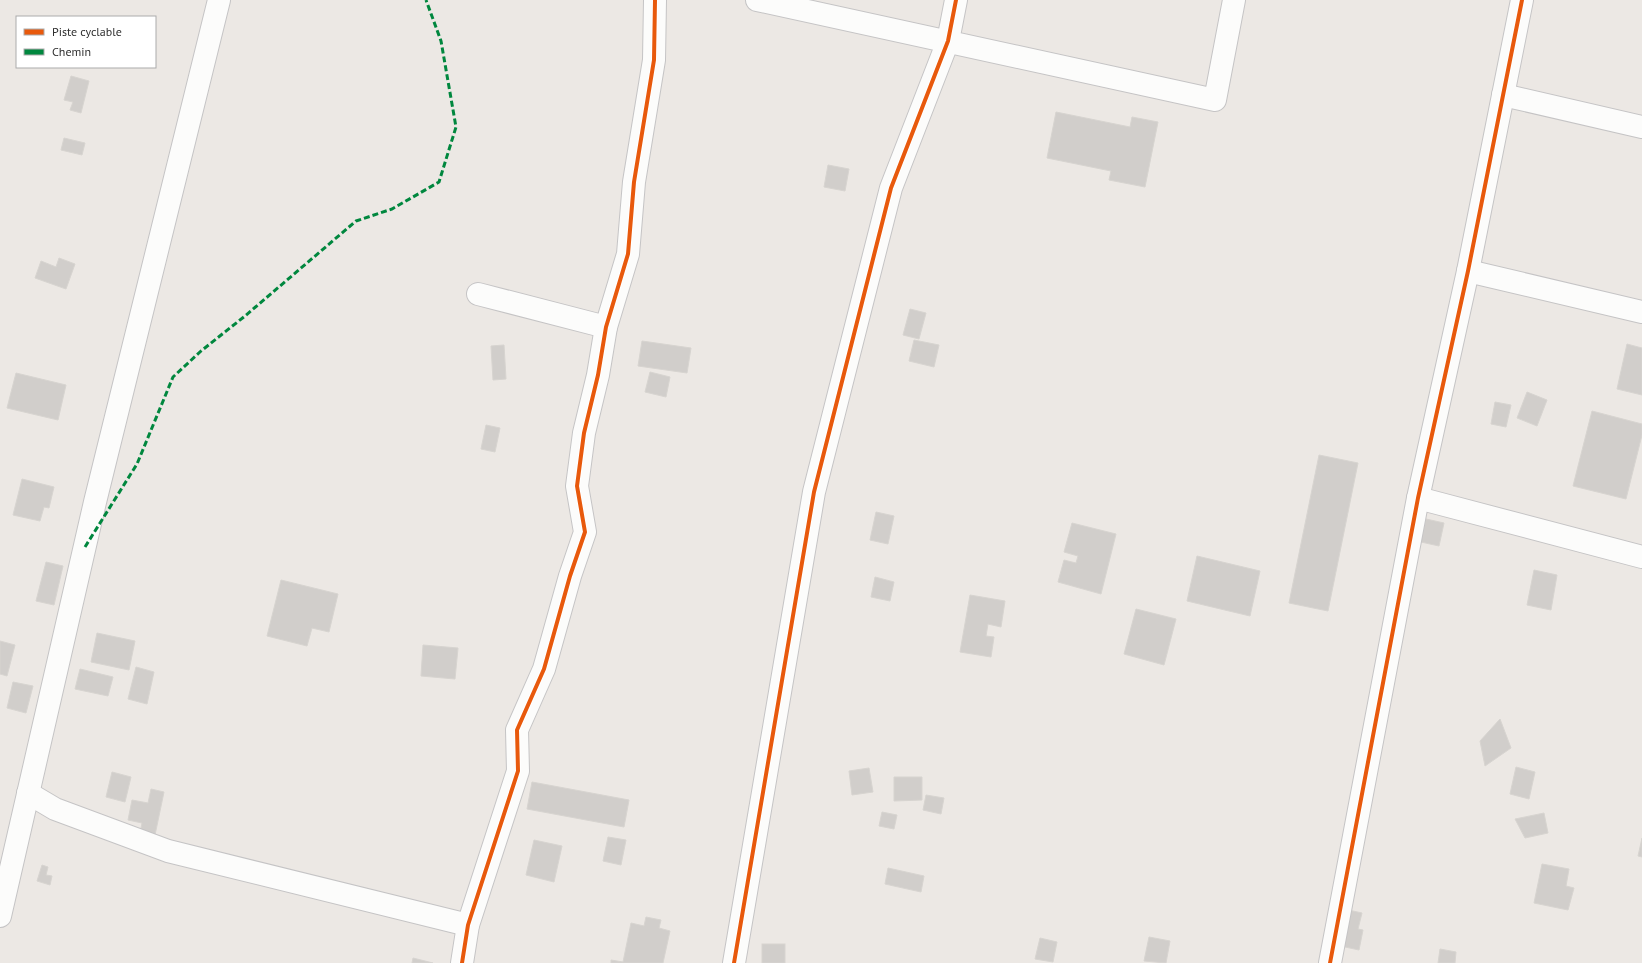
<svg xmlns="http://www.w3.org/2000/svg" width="1642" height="963" viewBox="0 0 1642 963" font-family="'PT Sans',sans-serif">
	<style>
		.building { fill: #d1cecb; stroke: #d7d4d0 }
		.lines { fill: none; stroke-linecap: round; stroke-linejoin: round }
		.minor-casing { stroke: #c5c4c5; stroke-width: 24 }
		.tertiary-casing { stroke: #c5c4c5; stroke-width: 24 }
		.minor { stroke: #fcfcfb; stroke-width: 22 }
		.tertiary { stroke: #fcfcfb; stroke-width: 22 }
		.quiet { stroke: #00873e; stroke-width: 3; stroke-dasharray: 6 3; stroke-linecap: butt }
		.cycleway-casing { stroke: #fff; stroke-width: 6 }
		.cycleway { stroke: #e8590c; stroke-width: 4 }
	</style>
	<rect width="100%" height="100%" fill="#ece8e4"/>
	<!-- building -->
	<g class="building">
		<path d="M 71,76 L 89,81 L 81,113 L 70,110 L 73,102 L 64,100 Z"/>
		<path d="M 1056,112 L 1130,127 L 1132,117 L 1158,122 L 1145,187 L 1109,180 L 1111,171 L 1047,158 Z"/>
		<path d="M 64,138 L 85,143 L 82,155 L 61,150 Z"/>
		<path d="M 828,165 L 849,169 L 845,191 L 824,187 Z"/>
		<path d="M 59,258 L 75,264 L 66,289 L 35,278 L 41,261 L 56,267 Z"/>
		<path d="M 910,309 L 926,313 L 919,339 L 903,335 Z"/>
		<path d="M 914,340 L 939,345 L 934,367 L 909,361 Z"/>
		<path d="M 642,341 L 691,348 L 687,373 L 638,366 Z"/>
		<path d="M 1627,344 L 1642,348 L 1642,395 L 1617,389 Z"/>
		<path d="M 504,345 L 506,379 L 493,380 L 491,346 Z"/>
		<path d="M 650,372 L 670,377 L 666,397 L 645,392 Z"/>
		<path d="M 16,373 L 66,385 L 58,420 L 7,408 Z"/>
		<path d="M 1527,392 L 1547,400 L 1537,426 L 1517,418 Z"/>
		<path d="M 1495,402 L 1511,405 L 1506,427 L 1491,424 Z"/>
		<path d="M 1592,411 L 1642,424 L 1642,435 L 1626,499 L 1573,486 Z"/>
		<path d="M 486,425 L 500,428 L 495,452 L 481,449 Z"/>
		<path d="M 1319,455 L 1358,463 L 1328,611 L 1289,603 Z"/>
		<path d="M 22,479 L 54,487 L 49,508 L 44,507 L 40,521 L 13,515 Z"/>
		<path d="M 876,512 L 894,516 L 888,544 L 870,540 Z"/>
		<path d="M 1426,519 L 1444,523 L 1439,546 L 1421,542 Z"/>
		<path d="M 1072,523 L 1116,534 L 1101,594 L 1058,582 L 1064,560 L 1076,563 L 1078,556 L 1064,552 Z"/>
		<path d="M 1197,556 L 1260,571 L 1250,616 L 1187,601 Z"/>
		<path d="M 46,562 L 63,566 L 54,605 L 36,601 Z"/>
		<path d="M 1534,570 L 1557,575 L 1551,610 L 1527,605 Z"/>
		<path d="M 875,577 L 894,582 L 890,601 L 871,597 Z"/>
		<path d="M 281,580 L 338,594 L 329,632 L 312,628 L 307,646 L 267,636 Z"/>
		<path d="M 970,595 L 1005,601 L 1001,627 L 988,624 L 986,636 L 994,637 L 991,657 L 960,652 Z"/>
		<path d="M 1136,609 L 1176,619 L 1164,665 L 1124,654 Z"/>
		<path d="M 97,633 L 135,641 L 129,670 L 91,662 Z"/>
		<path d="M 0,641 L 15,645 L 7,676 L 0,674 Z"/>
		<path d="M 423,645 L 458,648 L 455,679 L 421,676 Z"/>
		<path d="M 136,667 L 154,672 L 147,704 L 128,699 Z"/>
		<path d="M 80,669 L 113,677 L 108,696 L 75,689 Z"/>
		<path d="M 13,682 L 33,686 L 26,713 L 7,708 Z"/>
		<path d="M 1500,719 L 1511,748 L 1485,766 L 1480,741 Z"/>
		<path d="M 1516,767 L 1535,772 L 1529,799 L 1510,794 Z"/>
		<path d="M 869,768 L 873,792 L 852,795 L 849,771 Z"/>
		<path d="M 112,772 L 131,777 L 125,802 L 106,797 Z"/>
		<path d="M 894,777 L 922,777 L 922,800 L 894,801 Z"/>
		<path d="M 532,782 L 629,800 L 624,827 L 527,809 Z"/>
		<path d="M 151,789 L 164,792 L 155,835 L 140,833 L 142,823 L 128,820 L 132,800 L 148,803 Z"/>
		<path d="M 926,795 L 944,798 L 941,814 L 923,810 Z"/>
		<path d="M 882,812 L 897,815 L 894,829 L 879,826 Z"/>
		<path d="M 1544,813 L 1548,833 L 1525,838 L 1515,819 Z"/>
		<path d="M 608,837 L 626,840 L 621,865 L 603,861 Z"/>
		<path d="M 1642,838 L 1642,857 L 1638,856 Z"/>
		<path d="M 534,840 L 562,846 L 554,882 L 526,875 Z"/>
		<path d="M 1542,864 L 1569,869 L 1566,886 L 1574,888 L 1568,910 L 1534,903 Z"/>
		<path d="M 42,865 L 48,867 L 46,875 L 52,876 L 50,885 L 37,881 Z"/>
		<path d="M 888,868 L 924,876 L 921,892 L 885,884 Z"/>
		<path d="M 1344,909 L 1362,913 L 1358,929 L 1363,930 L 1359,950 L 1336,945 Z"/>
		<path d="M 646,917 L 661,920 L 659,928 L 670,931 L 663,963 L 611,963 L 611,960 L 623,962 L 631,923 L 644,926 Z"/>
		<path d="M 1149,937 L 1170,941 L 1166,963 L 1144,961 Z"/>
		<path d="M 1040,938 L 1057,942 L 1053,962 L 1035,959 Z"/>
		<rect x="762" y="944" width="23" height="19"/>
		<path d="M 1440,949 L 1456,952 L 1455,963 L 1438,963 Z"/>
		<path d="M 413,958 L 433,963 L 412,963 Z"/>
	</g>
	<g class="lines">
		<defs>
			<g id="minor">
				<path d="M 757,0 L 1215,100 L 1234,0"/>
				<path d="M 1503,95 L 1642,127"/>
				<path d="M 1468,271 L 1642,312"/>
				<path d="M 478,294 L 606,327"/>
				<path d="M 1418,498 L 1642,557"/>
				<path d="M 28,793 L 55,809 L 168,851 L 468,925"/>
				<path d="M 462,963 L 468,925 L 518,771 L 517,730 L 544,669 L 570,576 L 585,532 L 577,486 L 584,433 L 598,375 L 606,327 L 628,254 L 634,182 L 654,60 L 655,0"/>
				<path d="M 734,963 L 814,492 L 891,188 L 948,41 L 956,0"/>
				<path d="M 1330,963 L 1418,498 L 1468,271 L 1522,0"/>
			</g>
			<path id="tertiary" d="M 0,916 L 95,502 L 219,0"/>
		</defs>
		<!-- minor casing -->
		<use href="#minor" class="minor-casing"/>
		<!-- tertiary casing -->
		<use href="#tertiary" class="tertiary-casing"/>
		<!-- minor -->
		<use href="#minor" class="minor"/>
		<!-- tertiary -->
		<use href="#tertiary" class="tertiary"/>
		<!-- quiet -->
		<path class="quiet" d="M 85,547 L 137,464 L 173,377 L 201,351 L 245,316 L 356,221 L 392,209 L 439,182 L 456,127 L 441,41 L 426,0"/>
		<defs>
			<g id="cycleway">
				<path d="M 462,963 L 468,925 L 518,771 L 517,730 L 544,669 L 570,576 L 585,532 L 577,486 L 584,433 L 598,375 L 606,327 L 628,254 L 634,182 L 654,60 L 655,0"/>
				<path d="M 734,963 L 814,492 L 891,188 L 948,41 L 956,0"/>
				<path d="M 1330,963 L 1418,498 L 1468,271 L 1522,0"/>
			</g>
		</defs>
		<!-- cycleway casing -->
		<use href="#cycleway" class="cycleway-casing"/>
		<!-- cycleway -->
		<use href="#cycleway" class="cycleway"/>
	</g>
	<!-- legend -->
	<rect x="16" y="16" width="140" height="52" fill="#ffffff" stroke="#ababab"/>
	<rect x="24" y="29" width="20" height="6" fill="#e8590c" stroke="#ababab"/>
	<text x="52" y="36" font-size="12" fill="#2e2e2e">Piste cyclable</text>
	<rect x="24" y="49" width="20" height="6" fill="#00873e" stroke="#ababab"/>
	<text x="52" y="56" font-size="12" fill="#2e2e2e">Chemin</text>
</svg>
